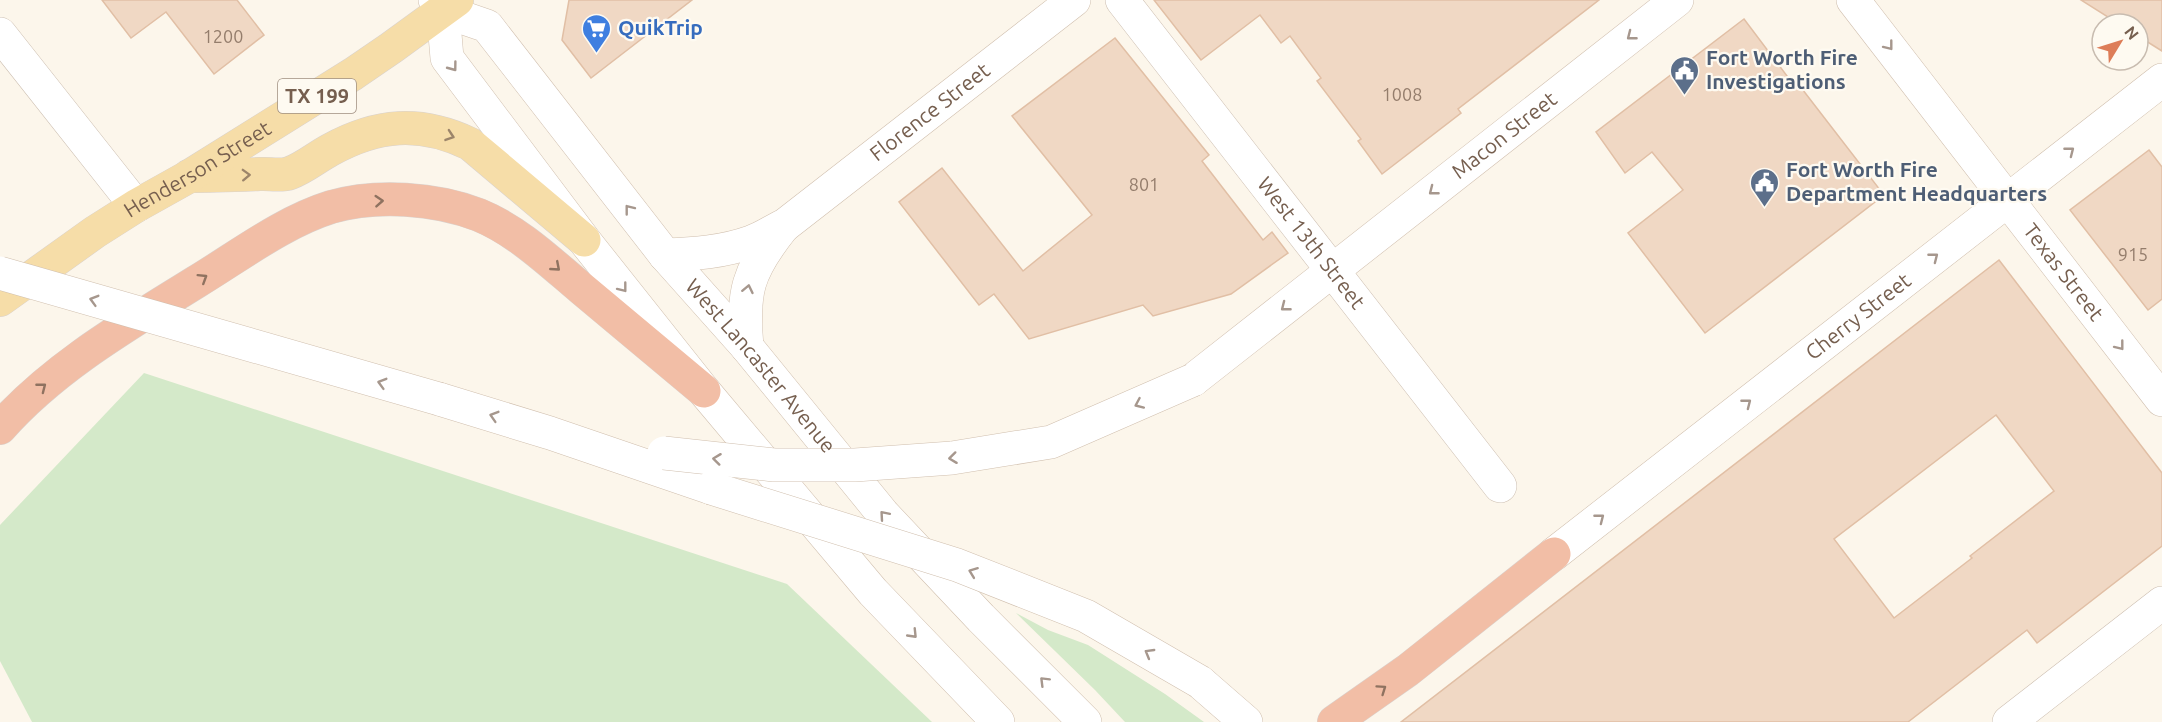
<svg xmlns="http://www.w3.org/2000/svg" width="2162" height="722" viewBox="0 0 2162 722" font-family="Ubuntu,sans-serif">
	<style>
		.green { fill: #d4e9c9 }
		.building { fill: #f0d8c4; stroke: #e1bfa5; stroke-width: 1.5; fill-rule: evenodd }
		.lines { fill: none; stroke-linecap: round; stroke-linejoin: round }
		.street-casing { stroke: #cdbfb1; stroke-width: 34 }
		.secondary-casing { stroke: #d0bfae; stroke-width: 34 }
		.primary-casing { stroke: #d9d2ce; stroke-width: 34 }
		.highway-casing { stroke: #d9d2ce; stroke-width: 34 }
		.street { stroke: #fff; stroke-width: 33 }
		.secondary { stroke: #fff; stroke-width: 33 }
		.primary { stroke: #f6dda8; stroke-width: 33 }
		.highway { stroke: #f2bea6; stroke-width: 33 }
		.secondary-bridge-casing { stroke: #d0bfae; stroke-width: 34; stroke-linecap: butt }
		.secondary-bridge { stroke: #fff; stroke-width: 33 }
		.oneway { stroke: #a6978d }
		.oneway2 { stroke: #9c856a }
		.oneway3 { stroke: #8f7260 }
		.labels { text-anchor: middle; stroke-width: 4.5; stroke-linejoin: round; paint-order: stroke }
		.number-label { font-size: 18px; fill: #947d6c }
		.shield { fill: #fefaf1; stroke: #9f8e80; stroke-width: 1.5 }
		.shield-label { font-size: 20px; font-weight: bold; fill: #765f4f }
		.shop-label { font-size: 21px; font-weight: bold; fill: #366cbe; stroke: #fefaf1; text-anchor: start }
		.service-label { font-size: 21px; font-weight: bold; fill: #4e5e75; stroke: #fefaf1; text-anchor: start }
		.street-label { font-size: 21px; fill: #765f4f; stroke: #fefaf1 }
	</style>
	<rect width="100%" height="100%" fill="#fcf6eb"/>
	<!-- green -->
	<g class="green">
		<path d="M 144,373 L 787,584 L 932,722 L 32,722 L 0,661 L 0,525 Z"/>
		<path d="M 1016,613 L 1048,630 L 1088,645 L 1165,694 L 1204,722 L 1125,722 L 1095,690 Z"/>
	</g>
	<!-- building -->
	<g class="building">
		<path d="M 102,0 L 237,0 L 264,35 L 214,74 L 166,12 L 131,38 Z"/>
		<path d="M 569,0 L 692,0 L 591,78 L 562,40 Z"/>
		<path d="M 1154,0 L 1599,0 L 1458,109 L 1461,113 L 1382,174 L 1358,141 L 1361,139 L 1317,81 L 1321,78 L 1290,36 L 1281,43 L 1260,15 L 1201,60 Z"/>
		<path d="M 2081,0 L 2162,0 L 2162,51 L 2138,36 L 2138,24 L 2119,24 Z"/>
		<path d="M 1744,19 L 1796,88 L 1799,85 L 1884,195 L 1705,333 L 1628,233 L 1683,190 L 1652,152 L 1625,173 L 1596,132 Z"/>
		<path d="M 1115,38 L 1209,155 L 1202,161 L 1263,240 L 1272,232 L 1288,253 L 1231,294 L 1153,316 L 1143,305 L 1029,339 L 994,294 L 979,305 L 899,202 L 942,168 L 1023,271 L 1092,215 L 1012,116 Z"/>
		<path d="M 2149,150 L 2162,167 L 2162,299 L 2148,310 L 2070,210 Z"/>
		<path d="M 1999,260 L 2162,473 L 2162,546 L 2037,643 L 2027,630 L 1908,722 L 1401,722 ZM 1996,415 L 2054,491 L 1970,556 L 1972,558 L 1894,618 L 1834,539 Z"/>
	</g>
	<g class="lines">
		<defs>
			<g id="street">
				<path id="s1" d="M 1122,0 L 1500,486"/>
				<path d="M 0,34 L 136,206"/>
				<path d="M 2009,722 L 2162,603"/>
			</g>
			<g id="secondary">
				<path d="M 435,0 L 443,11 L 447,58 L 584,240 L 704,391 L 873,592 L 998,722"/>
				<path id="s2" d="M 1853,0 L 2162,400"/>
				<path id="s3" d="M 443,11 L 487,26 L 665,255 L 747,347 L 883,514 L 981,618 L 1085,722"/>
				<path id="s4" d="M 665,255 C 694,254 723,252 751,242 C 763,238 774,230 785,225 L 1074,0"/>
				<path d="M 747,347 C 742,292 747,272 782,228"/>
				<path id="s5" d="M 1193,380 L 1677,0"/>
				<path d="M 439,399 L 550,433 L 711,488"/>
				<path id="s6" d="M 1554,554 L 2162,80"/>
				<path d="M 1200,682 L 1246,722"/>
			</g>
			<g id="primary">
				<path d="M 189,176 C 214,176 238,175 263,174 C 271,174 282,176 290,173 C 304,168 317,157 330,150 C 377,124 420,120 470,144 L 584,240"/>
				<path id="s7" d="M 0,300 L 95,232 L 136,206 L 188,177 L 353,74 L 391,48 L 457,0"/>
			</g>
			<g id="highway">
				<path d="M 0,428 C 54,367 127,325 196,282 C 239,256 283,222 331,207 C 377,194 435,198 479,215 C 518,231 551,263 582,289 C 623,323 663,357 704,391"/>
				<path d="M 1334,722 L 1408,670 L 1554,554"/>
			</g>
		</defs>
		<!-- street casing -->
		<use href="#street" class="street-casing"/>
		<!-- secondary casing -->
		<use href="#secondary" class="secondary-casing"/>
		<!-- primary casing -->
		<use href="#primary" class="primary-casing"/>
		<!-- highway casing -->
		<use href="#highway" class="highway-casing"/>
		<!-- street -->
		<use href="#street" class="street"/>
		<!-- secondary -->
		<use href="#secondary" class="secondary"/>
		<!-- primary -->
		<use href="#primary" class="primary"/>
		<!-- highway -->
		<use href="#highway" class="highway"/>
		<defs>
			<g id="secondary-bridge">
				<path d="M 0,273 L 439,399"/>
				<path d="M 664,453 L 774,465 L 855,465 L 952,458 L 1051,442 L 1193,380"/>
				<path d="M 711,488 L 957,565 L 1086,616 L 1200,682"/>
			</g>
		</defs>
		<!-- secondary-bridge casing -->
		<use href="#secondary-bridge" class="secondary-bridge-casing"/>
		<!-- secondary-bridge -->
		<use href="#secondary-bridge" class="secondary-bridge"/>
	</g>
	<!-- one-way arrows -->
	<defs><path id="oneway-chevron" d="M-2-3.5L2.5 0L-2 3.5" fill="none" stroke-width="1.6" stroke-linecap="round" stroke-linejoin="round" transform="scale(1.5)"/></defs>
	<g class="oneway">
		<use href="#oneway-chevron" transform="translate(1631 36) rotate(142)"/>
		<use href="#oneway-chevron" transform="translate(1889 46) rotate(52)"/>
		<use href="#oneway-chevron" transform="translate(453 67) rotate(53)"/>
		<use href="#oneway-chevron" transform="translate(2070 151) rotate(-38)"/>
		<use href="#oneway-chevron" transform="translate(1433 191) rotate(142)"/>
		<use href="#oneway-chevron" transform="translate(629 209) rotate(-128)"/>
		<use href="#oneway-chevron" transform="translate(1934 257) rotate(-38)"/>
		<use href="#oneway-chevron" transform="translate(623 288) rotate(52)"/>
		<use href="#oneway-chevron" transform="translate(748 289) rotate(-78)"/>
		<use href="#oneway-chevron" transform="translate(94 300) rotate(-164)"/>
		<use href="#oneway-chevron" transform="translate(1285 307) rotate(142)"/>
		<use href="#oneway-chevron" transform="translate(2120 346) rotate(52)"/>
		<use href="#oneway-chevron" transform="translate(382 383) rotate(-164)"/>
		<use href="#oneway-chevron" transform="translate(1747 403) rotate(-38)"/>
		<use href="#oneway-chevron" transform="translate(1139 404) rotate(156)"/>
		<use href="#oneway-chevron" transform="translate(494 416) rotate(-163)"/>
		<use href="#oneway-chevron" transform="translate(953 458) rotate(173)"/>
		<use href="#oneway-chevron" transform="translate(717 459) rotate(-173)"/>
		<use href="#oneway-chevron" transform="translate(884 515) rotate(-131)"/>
		<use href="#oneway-chevron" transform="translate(1600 518) rotate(-38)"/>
		<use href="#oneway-chevron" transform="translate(973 572) rotate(-159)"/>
		<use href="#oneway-chevron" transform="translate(913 634) rotate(46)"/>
		<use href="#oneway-chevron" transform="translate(1149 653) rotate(-150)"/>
		<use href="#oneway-chevron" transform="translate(1044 681) rotate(-135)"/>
	</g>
	<g class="oneway2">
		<use href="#oneway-chevron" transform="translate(450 136) rotate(19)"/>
		<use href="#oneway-chevron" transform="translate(246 175) rotate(-2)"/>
	</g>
	<g class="oneway3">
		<use href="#oneway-chevron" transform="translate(379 201) rotate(-4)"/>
		<use href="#oneway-chevron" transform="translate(556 267) rotate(41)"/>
		<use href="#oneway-chevron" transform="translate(203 278) rotate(-32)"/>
		<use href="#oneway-chevron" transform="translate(42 387) rotate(-38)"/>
		<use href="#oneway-chevron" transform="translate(1382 689) rotate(-35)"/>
	</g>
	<!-- icons -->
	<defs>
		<symbol id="supermarket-pin" viewBox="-11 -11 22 30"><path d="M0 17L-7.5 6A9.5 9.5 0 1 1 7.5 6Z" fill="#3f7fe0" stroke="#fefaf1"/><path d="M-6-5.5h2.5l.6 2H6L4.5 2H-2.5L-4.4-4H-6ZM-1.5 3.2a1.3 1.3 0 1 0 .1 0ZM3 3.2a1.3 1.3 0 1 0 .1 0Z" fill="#fff"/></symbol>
		<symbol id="civic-pin" viewBox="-11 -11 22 30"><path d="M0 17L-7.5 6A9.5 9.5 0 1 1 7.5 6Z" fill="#5c6f8a" stroke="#fefaf1"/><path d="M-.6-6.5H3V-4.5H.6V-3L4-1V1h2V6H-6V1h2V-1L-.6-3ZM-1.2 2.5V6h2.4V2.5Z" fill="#fff"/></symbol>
	</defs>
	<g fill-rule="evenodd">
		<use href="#supermarket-pin" x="580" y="12" width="33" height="45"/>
		<use href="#civic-pin" x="1668" y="54" width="33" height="45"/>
		<use href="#civic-pin" x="1748" y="166" width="33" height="45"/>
	</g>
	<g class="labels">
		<!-- number labels -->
		<g class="number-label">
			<text x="223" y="43">1200</text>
			<text x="1402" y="101">1008</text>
			<text x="1144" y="191">801</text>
			<text x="2133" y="261">915</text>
		</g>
		<!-- shield labels -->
		<rect class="shield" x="278" y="79" width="78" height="34" rx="4.5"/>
		<g class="shield-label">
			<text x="317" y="103">TX 199</text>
		</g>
		<!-- shop labels -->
		<g class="shop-label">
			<text x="618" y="35">QuikTrip</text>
		</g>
		<!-- service labels -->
		<g class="service-label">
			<text x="1706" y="65">Fort Worth Fire<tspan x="1706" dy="24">Investigations</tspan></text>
			<text x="1786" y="177">Fort Worth Fire<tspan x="1786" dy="24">Department Headquarters</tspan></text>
		</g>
		<!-- street labels -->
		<g class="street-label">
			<text dy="7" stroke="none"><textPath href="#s4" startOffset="309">Florence Street</textPath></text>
			<text dy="7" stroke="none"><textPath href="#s5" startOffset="396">Macon Street</textPath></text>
			<text dy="7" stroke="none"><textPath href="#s7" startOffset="237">Henderson Street</textPath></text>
			<text dy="7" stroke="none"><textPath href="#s1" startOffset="308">West 13th Street</textPath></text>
			<text dy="7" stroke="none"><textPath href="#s2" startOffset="344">Texas Street</textPath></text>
			<text dy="7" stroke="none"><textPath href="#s6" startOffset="386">Cherry Street</textPath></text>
			<text dy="7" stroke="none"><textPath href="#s3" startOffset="483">West Lancaster Avenue</textPath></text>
		</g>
	</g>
	<!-- north arrow -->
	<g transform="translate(2120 42) rotate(52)"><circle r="28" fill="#fefaf1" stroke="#c8bcb0" stroke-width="1.5"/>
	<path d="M0-4.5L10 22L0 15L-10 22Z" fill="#dd7d58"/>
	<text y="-9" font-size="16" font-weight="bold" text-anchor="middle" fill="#765f4f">N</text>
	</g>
</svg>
